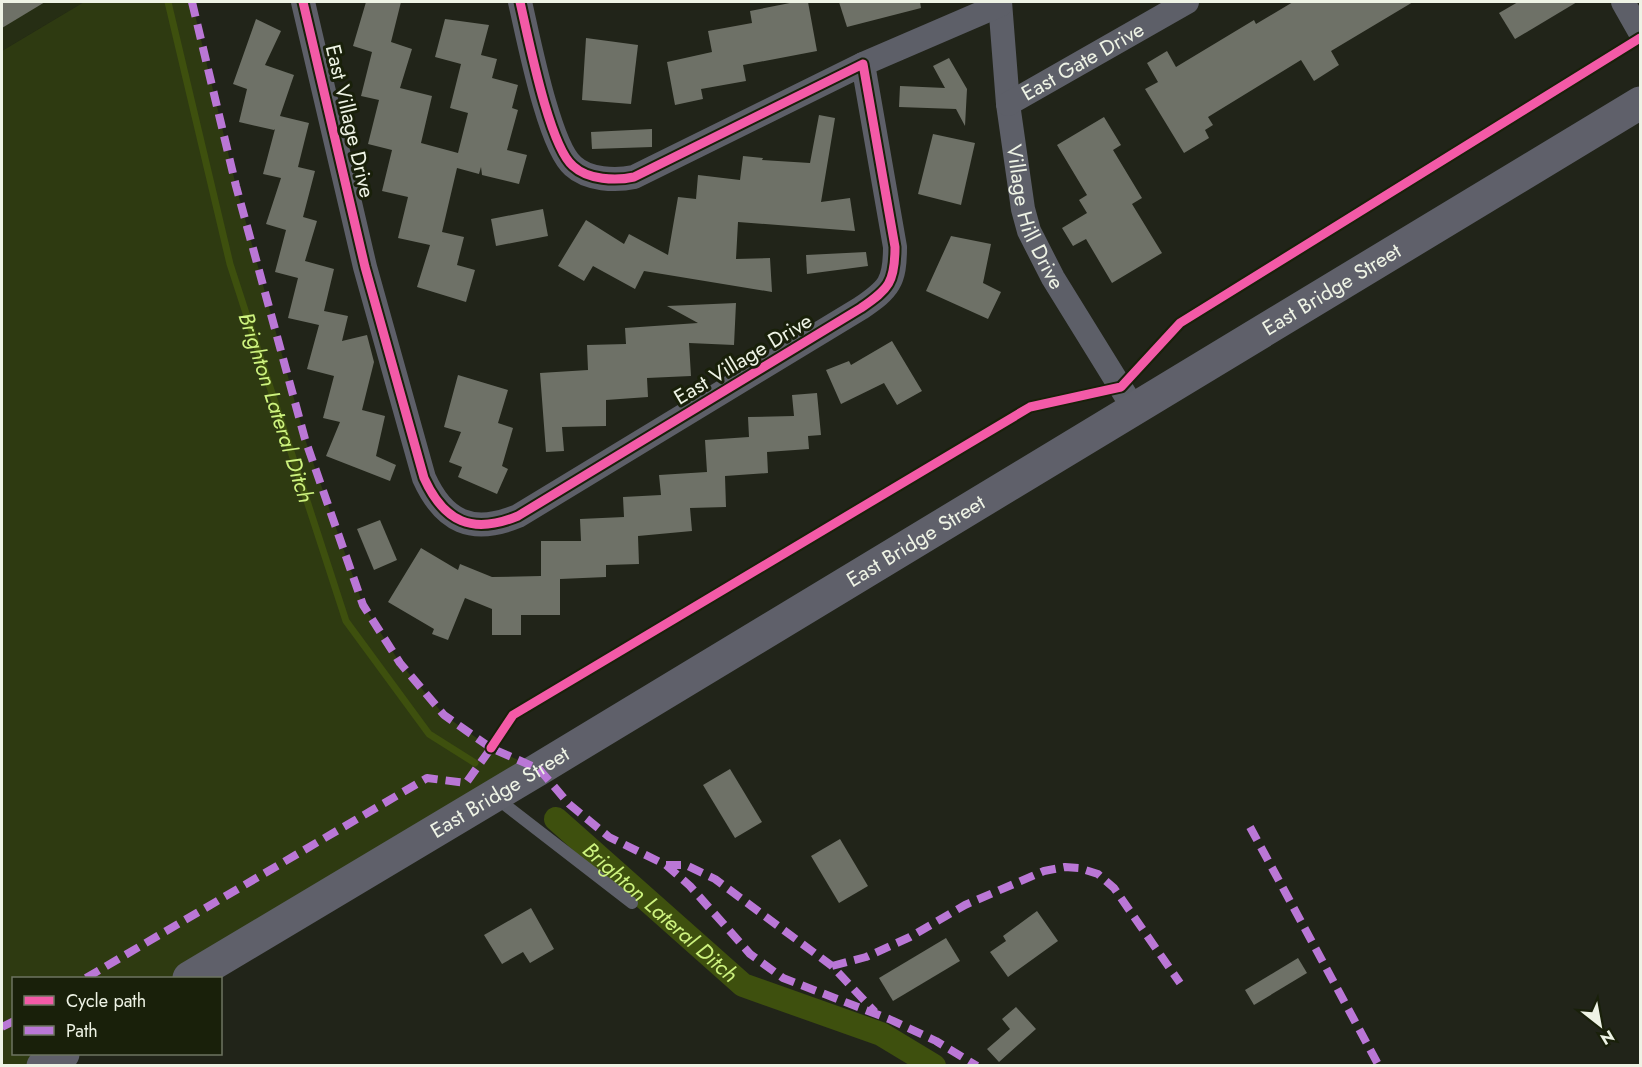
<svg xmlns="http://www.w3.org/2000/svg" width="1642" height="1067" viewBox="0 0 1642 1067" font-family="Jost,sans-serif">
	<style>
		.built { fill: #262e14 }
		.green { fill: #2e3a11 }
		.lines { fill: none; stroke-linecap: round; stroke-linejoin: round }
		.stream { stroke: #3e500e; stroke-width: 7 }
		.canal { stroke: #3e500e; stroke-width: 24 }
		.building { fill: #6e7167 }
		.service { stroke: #5d5f68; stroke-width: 12 }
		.minor { stroke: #5d5f68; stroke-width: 24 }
		.secondary { stroke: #5f606a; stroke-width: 33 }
		.quiet { stroke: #ba77d6; stroke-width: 8; stroke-dasharray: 15 8; stroke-linecap: butt }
		.cycleway-casing { stroke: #19200a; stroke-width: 13 }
		.cycleway { stroke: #f35aa7; stroke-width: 9 }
		.labels { text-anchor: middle; stroke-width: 6; stroke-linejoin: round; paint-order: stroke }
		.street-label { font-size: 21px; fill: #eef3e5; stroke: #19200a }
		.water-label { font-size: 22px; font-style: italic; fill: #cef37f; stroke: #19200a }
	</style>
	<rect width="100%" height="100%" fill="#212419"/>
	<!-- built -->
	<path class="built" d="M 2,2 L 84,2 L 2,51 Z"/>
	<!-- green -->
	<path class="green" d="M 84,2 L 192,2 L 236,186 L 305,439 L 363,605 L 400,663 L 444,715 L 491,748 L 539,769 L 189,978 L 14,978 L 14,1054 L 63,1054 L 43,1065 L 2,1066 L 2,51 Z"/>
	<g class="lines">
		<!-- stream -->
		<path class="stream" id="s1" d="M 168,2 L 230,264 L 346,621 L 429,734 L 475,763"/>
		<!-- canal -->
		<path class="canal" id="s2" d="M 556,819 L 743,985 L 881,1034 L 934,1066"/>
	</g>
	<!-- building -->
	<g class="building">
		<path d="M 2,2 L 45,2 L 2,28 Z"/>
		<path d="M 366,2 L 401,2 L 391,42 L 412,49 L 400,88 L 432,96 L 421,143 L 458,153 L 468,113 L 450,108 L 461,64 L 435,57 L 445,19 L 489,25 L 481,55 L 497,59 L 492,78 L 518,85 L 512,108 L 518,110 L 507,150 L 527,155 L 519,184 L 482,175 L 481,167 L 479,174 L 457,168 L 442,232 L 464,237 L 457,265 L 475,270 L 466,302 L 417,287 L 430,245 L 398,238 L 408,197 L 382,191 L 392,150 L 368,144 L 379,100 L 361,96 L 372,52 L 353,46 Z"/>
		<path d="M 795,2 L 808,2 L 817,51 L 743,65 L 746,81 L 701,89 L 703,99 L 675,105 L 667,62 L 712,52 L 708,31 L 752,23 L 750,11 Z"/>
		<path d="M 839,2 L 920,2 L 921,8 L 847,27 Z"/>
		<path d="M 1293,2 L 1413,2 L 1331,51 L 1339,65 L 1314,81 L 1301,60 L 1208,117 L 1213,125 L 1205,130 L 1209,138 L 1184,153 L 1145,89 L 1158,82 L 1147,63 L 1167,51 L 1176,67 L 1254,20 L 1256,24 Z"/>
		<path d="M 1518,2 L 1577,2 L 1515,39 L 1499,13 Z"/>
		<path d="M 256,19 L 281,31 L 265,65 L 294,75 L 280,116 L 309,123 L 298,167 L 315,171 L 303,217 L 317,221 L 305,261 L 334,269 L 324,311 L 348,316 L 342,341 L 367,335 L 374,362 L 362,410 L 385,416 L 376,456 L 396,465 L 390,481 L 326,456 L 340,422 L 323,418 L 334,376 L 307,369 L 319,325 L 288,318 L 298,278 L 275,272 L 286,230 L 266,224 L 281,178 L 263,174 L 275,129 L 274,130 L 239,122 L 247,89 L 233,84 Z"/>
		<path d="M 586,38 L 638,45 L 631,104 L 582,100 Z"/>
		<path d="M 949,58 L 967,89 L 965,126 L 956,109 L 899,107 L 900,86 L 945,88 L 933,66 Z"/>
		<path d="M 819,115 L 835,118 L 821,202 L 850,198 L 855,231 L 738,222 L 736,259 L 770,258 L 772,292 L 644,271 L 635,289 L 593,266 L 584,281 L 558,266 L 586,220 L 624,244 L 629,234 L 668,255 L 678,197 L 696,199 L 698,175 L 740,180 L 743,156 L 763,158 L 762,160 L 810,163 Z"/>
		<path d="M 1104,117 L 1121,145 L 1113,150 L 1142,198 L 1132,204 L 1162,253 L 1112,283 L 1086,239 L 1073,246 L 1062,228 L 1087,213 L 1079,200 L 1087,195 L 1057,145 Z"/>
		<path d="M 652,129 L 652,147 L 592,149 L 591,132 Z"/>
		<path d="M 933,134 L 975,143 L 961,205 L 918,194 Z"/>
		<path d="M 543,209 L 548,236 L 496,246 L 491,219 Z"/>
		<path d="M 951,236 L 991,244 L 983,283 L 1001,292 L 988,319 L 926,291 Z"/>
		<path d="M 866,252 L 868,266 L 807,274 L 806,255 Z"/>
		<path d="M 736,303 L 734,345 L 689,343 L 691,376 L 647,378 L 648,397 L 606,400 L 606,426 L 562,427 L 564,451 L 546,452 L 540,373 L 588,370 L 587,345 L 626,344 L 625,328 L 698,323 L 667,306 Z"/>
		<path d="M 892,341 L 922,391 L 897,405 L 884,383 L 841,404 L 826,370 L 849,361 L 851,365 Z"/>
		<path d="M 458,375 L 508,390 L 498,423 L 513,428 L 502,466 L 508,469 L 497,494 L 458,477 L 462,467 L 449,462 L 461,432 L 444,427 Z"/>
		<path d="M 817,393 L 821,435 L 808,436 L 809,449 L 767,452 L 768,473 L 725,476 L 726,507 L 690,508 L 692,531 L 638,536 L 639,564 L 606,565 L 606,577 L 560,579 L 560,615 L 521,615 L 521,635 L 492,635 L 492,609 L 465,598 L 448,640 L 432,634 L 434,629 L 388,602 L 421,548 L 458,570 L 460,564 L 492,577 L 541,576 L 541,541 L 581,541 L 580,519 L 624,517 L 623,497 L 661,495 L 659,475 L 707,472 L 705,440 L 749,437 L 748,417 L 794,416 L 792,395 Z"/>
		<path d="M 380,520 L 397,560 L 374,570 L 357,529 Z"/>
		<path d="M 730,769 L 762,822 L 735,838 L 703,785 Z"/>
		<path d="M 840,839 L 868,886 L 839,903 L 811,856 Z"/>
		<path d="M 531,908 L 554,949 L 530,963 L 523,952 L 502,964 L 484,935 Z"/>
		<path d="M 1037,911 L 1058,941 L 1008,977 L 990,952 L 1006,941 L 1003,936 Z"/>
		<path d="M 946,938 L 960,961 L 893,1001 L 879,978 Z"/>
		<path d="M 1298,958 L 1307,973 L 1254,1005 L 1245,990 Z"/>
		<path d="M 1016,1007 L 1036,1029 L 999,1062 L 987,1049 L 1010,1029 L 1002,1019 Z"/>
	</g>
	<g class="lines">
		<!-- service -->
		<path class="service" d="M 495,797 L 632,903"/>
		<!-- minor -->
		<g class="minor">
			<path d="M 303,2 L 365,267 L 424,478 C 444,522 472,535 518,516 L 861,308 C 889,289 895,282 895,247 L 863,64 L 634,177 C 616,181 588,180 573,166 C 549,146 528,36 520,2"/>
			<path id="s3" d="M 1000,2 L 1008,104 L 1023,209 L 1029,231 L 1053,278 L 1134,409"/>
			<path d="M 1623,2 L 1640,32"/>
			<path d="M 863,64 L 1000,5"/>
			<path id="s4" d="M 1008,104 L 1187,2"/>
		</g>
		<!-- secondary -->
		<g class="secondary">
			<path id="s5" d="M 189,978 L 539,769 L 1640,103"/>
			<path d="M 43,1066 L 63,1054"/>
		</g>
		<!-- quiet -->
		<g class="quiet">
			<path d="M 192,2 L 236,186 L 305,439 L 363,605 L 400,663 L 444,715 L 491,748 L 539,769 L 569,804 L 609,837 L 666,865 L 690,886 L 750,954 L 783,978 L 889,1019 L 936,1041 L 977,1066"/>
			<path d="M 1250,827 L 1379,1066"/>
			<path d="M 666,865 L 686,865 L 715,879 L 832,966 L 875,1012"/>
			<path d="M 832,966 L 866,957 L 910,937 L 965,905 L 1044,871 L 1065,867 L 1079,868 L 1098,874 L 1114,888 L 1180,983"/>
			<path d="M 86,978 L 427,778 L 466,783 L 494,744"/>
			<path d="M 2,1027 L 14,1021"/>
		</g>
		<defs>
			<g id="cycleway">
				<path d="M 303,2 L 365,267 L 424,478 C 444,522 472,535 518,516 L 861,308 C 889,289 895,282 895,247 L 863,64 L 634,177 C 616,181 588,180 573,166 C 549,146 528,36 520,2"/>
				<path d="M 491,748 L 513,715 L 1030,407 L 1121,387 L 1180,323 L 1640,38"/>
			</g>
		</defs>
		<!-- cycleway casing -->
		<use href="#cycleway" class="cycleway-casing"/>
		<!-- cycleway -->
		<use href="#cycleway" class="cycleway"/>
	</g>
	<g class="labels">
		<!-- street labels -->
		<g class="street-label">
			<text dy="7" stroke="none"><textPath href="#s4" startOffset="86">East Gate Drive</textPath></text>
			<text transform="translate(350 121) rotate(77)" y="7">East Village Drive</text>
			<text dy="7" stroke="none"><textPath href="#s3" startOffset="219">Village Hill Drive</textPath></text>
			<text dy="7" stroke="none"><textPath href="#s5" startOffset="1334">East Bridge Street</textPath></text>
			<text transform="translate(743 359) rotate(-31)" y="7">East Village Drive</text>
			<text dy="7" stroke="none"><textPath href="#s5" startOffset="848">East Bridge Street</textPath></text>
			<text dy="7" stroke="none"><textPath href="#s5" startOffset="362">East Bridge Street</textPath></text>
		</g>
		<!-- water labels -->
		<g class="water-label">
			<text dy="8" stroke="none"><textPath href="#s1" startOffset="420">Brighton Lateral Ditch</textPath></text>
			<text dy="8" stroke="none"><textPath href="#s2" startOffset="140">Brighton Lateral Ditch</textPath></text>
		</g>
	</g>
	<!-- border -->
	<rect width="1642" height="1067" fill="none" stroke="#eef3e5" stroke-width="6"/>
	<!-- legend -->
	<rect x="12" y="977" width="210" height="78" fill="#19200a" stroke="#6e7462" stroke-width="1.5"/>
	<rect x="24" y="996" width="30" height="9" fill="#f35aa7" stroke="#6e7462" stroke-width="1.5"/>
	<text x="66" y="1007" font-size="18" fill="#eef3e5">Cycle path</text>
	<rect x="24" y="1026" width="30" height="9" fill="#ba77d6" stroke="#6e7462" stroke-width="1.5"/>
	<text x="66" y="1037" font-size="18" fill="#eef3e5">Path</text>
	<!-- north arrow -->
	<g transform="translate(1600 1025) rotate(149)" stroke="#19200a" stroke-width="4.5" paint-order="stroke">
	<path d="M0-4.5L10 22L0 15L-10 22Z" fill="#eef3e5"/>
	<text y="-9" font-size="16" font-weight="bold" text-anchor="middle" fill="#eef3e5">N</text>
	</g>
</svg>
